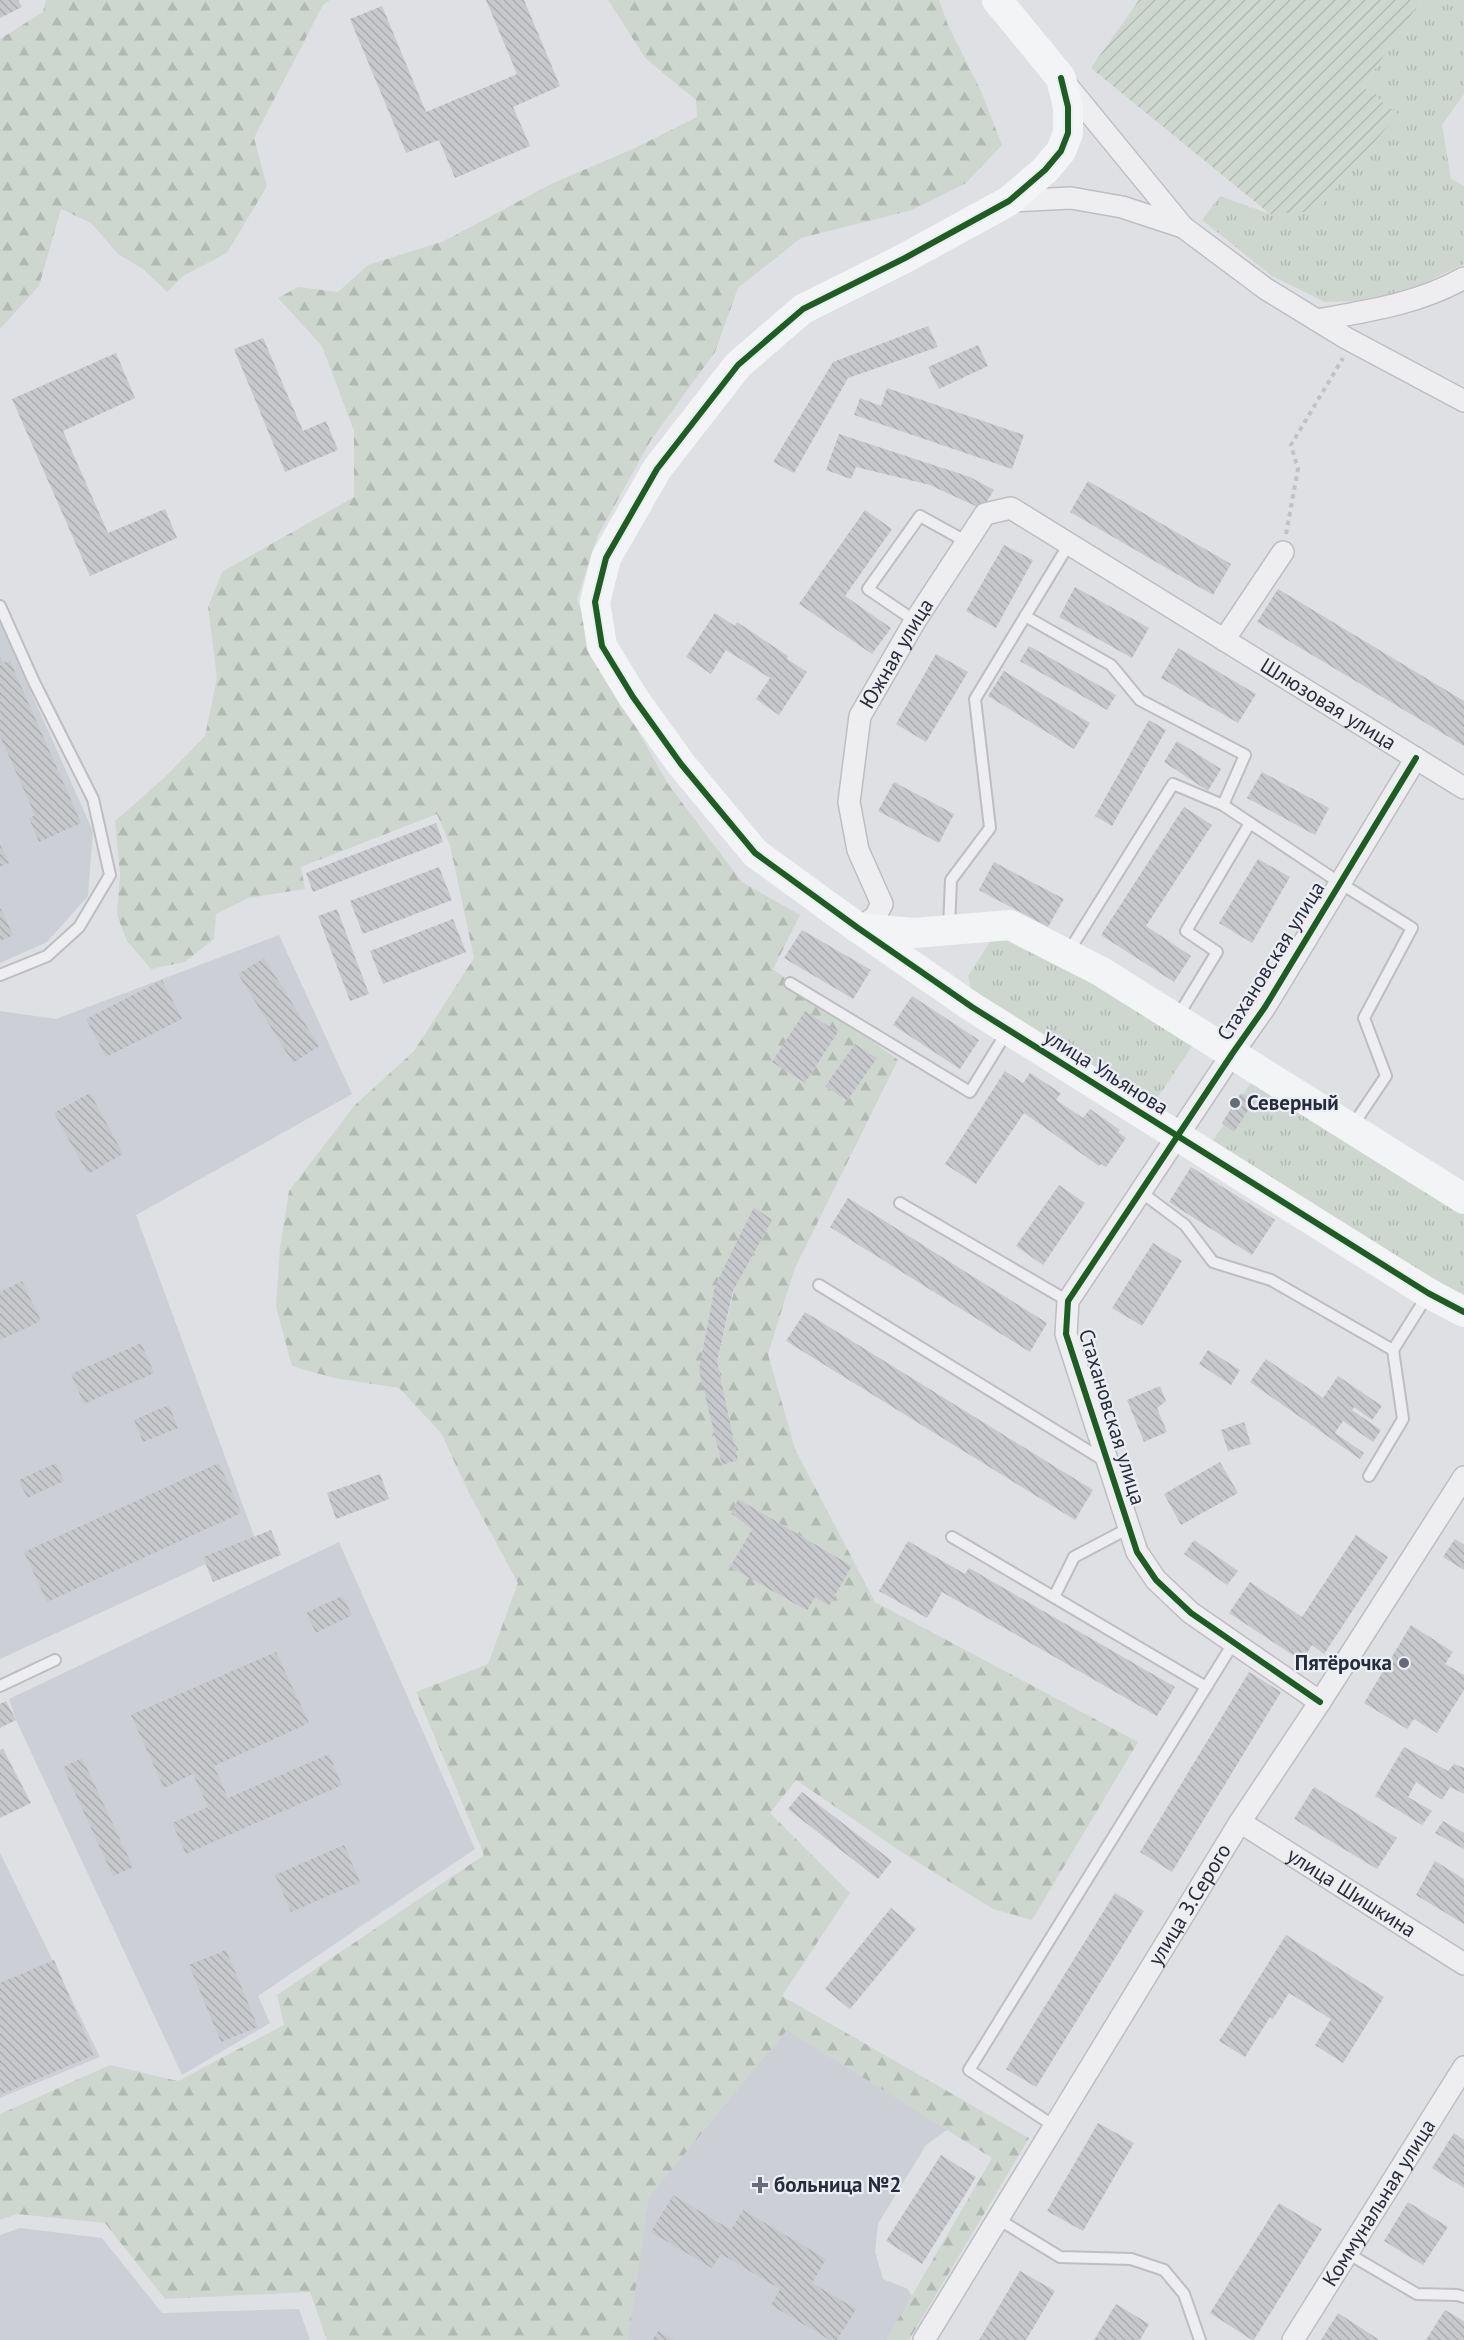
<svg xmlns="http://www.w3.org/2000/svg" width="1464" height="2340" viewBox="0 0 1464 2340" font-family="'PT Sans',sans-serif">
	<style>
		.built { fill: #cdcfd7 }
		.grass { fill: url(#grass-tufts) }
		.forest { fill: url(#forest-firs); fill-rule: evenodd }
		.garden { fill: url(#garden-furrows) }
		.building { fill: url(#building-back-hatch) }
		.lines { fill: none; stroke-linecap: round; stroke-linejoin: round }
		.lane-casing { stroke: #bdbec2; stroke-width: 14 }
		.street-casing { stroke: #bdbec2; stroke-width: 24 }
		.path { stroke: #c1c1c7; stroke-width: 4; stroke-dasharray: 4.5 4.5; stroke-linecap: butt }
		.lane { stroke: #eeeef1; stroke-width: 10 }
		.street { stroke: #eeeef1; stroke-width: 21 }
		.secondary { stroke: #f3f4f5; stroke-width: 30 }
		.cycleway-casing { stroke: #eceef4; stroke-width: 10 }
		.cycleway { stroke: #1b5e20; stroke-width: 6 }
		.poi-dot { fill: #676b77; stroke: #eceef4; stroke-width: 2 }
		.labels { text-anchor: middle; stroke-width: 4.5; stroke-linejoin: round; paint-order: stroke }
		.street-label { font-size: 21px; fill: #272c3c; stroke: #eceef4 }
		.poi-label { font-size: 21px; font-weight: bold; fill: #272c3c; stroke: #eceef4; text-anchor: start }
	</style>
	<defs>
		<pattern id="grass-tufts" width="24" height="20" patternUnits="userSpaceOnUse" patternTransform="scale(1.5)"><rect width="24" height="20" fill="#ced7cf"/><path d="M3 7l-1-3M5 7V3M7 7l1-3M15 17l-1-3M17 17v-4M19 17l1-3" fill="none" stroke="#b1b9b3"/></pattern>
		<pattern id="forest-firs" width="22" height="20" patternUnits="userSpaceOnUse" patternTransform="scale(1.5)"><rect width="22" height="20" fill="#ced7cf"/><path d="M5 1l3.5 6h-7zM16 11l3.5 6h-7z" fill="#b1b9b3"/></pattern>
		<pattern id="garden-furrows" width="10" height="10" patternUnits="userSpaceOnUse" patternTransform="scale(1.5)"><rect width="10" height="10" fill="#ced7cf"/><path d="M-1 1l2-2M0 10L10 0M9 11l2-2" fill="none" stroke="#b1b9b3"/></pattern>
		<pattern id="building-back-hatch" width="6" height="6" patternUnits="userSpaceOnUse" patternTransform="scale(1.5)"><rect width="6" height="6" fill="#c7c8cc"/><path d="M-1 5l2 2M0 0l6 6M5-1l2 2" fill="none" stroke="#abacb0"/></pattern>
	</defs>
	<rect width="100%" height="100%" fill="#dfe0e4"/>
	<!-- built -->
	<g class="built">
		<path d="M 0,623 L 93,831 L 88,896 L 47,942 L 0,963 Z"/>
		<path d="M 279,935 L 352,1094 L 136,1215 L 256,1541 L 0,1659 L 0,1011 L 56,1019 Z"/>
		<path d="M 339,1542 L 475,1849 L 258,1996 L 270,2023 L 182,2075 L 16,1720 L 9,1699 Z"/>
		<path d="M 0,1853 L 100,2057 L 0,2098 Z"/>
		<path d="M 809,2012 L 976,2109 L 926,2145 L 878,2224 L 875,2252 L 883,2279 L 908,2289 L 917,2307 L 896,2340 L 599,2340 L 629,2137 Z"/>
		<path d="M 20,2228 L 102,2238 L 162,2313 L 299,2309 L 310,2340 L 0,2340 L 0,2235 Z"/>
	</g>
	<!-- grass -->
	<g class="grass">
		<path d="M 1421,0 L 1464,0 L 1464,94 L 1442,125 L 1451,179 L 1464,186 L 1464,264 L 1420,285 L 1371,301 L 1325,302 L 1272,276 L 1202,220 L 1220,196 L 1270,214 L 1398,114 L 1363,87 Z"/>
		<path d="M 1019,938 L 1193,1045 L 1151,1107 L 973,996 L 968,976 L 991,940 Z"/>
		<path d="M 1254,1078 L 1464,1211 L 1464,1296 L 1209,1147 Z"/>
	</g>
	<!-- forest -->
	<g class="forest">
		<path d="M 46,0 L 330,0 L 323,5 L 254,138 L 267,186 L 227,253 L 183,276 L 167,292 L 143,269 L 118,254 L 91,223 L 61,209 L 39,286 L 0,329 L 0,39 L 43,12 Z"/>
		<path d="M 608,0 L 939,0 L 948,25 L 981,91 L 1002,145 L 966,183 L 912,210 L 801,238 L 738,288 L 715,352 L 651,440 L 598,535 L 577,599 L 598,660 L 668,784 L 742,882 L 800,915 L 773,969 L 898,1060 L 795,1268 L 768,1354 L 795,1449 L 875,1602 L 1138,1742 L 1032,1920 L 993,1909 L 900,1851 L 796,1780 L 770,1813 L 850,1893 L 782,1996 L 1029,2138 L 909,2340 L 886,2340 L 992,2158 L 787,2030 L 649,2197 L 628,2340 L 327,2340 L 310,2292 L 165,2299 L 105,2223 L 17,2214 L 0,2220 L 0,2114 L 110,2065 L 178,2081 L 284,2025 L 277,1995 L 484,1855 L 416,1692 L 488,1664 L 518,1583 L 469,1493 L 441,1433 L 399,1388 L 334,1378 L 292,1366 L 276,1307 L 280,1248 L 289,1191 L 355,1105 L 414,1051 L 474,958 L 450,845 L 437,814 L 301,867 L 305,889 L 248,898 L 216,914 L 214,939 L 185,962 L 151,969 L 127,941 L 117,915 L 120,874 L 115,821 L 165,777 L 205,736 L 217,678 L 208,607 L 222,572 L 354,497 L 354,431 L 322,346 L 278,298 L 298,287 L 338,292 L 368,265 L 444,241 L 553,183 L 635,148 L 697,117 L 696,100 L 646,59 ZM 805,1011 L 838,1032 L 805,1083 L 773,1062 ZM 855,1044 L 876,1058 L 847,1101 L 825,1086 ZM 754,1208 L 717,1361 L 738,1459 L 699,1370 ZM 738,1499 L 852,1566 L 829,1606 L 815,1597 L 806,1611 L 730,1567 L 752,1529 L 731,1515 Z"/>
	</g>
	<!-- garden -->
	<path class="garden" d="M 1139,0 L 1421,0 L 1363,87 L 1398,114 L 1317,211 L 1270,214 L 1091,68 Z"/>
	<!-- building -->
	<g class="building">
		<path d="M 0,0 L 18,0 L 22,7 L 0,18 Z"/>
		<path d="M 486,0 L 524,0 L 560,86 L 513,107 L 530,146 L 455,178 L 439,140 L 406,153 L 350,19 L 382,6 L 426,112 L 517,74 Z"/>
		<path d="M 928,326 L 938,347 L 848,378 L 794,473 L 773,462 L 833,362 Z"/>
		<path d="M 263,338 L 303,431 L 326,421 L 338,450 L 285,472 L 234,349 Z"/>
		<path d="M 978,345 L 988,366 L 939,389 L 928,367 Z"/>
		<path d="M 116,353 L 135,398 L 63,431 L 108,533 L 165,509 L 177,538 L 90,576 L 12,399 Z"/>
		<path d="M 887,388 L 1024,435 L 1012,469 L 854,415 L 860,398 L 881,406 Z"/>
		<path d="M 839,434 L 970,477 L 994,490 L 982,509 L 930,485 L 856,467 L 851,479 L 826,470 Z"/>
		<path d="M 1088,481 L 1231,564 L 1213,595 L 1070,512 Z"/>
		<path d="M 865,510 L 892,529 L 845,596 L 891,628 L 872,654 L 799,604 Z"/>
		<path d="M 1004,545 L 1033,560 L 996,628 L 966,611 Z"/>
		<path d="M 1075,587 L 1149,628 L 1132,658 L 1059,617 Z"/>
		<path d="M 1278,589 L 1464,701 L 1464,746 L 1257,622 Z"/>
		<path d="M 715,613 L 735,626 L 737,622 L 788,656 L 787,659 L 807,672 L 779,715 L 756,699 L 770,678 L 726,650 L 711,674 L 686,657 Z"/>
		<path d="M 1029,646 L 1116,695 L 1107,710 L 1020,661 Z"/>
		<path d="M 1178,648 L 1256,694 L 1238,723 L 1161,678 Z"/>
		<path d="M 936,654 L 968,672 L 926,742 L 896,724 Z"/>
		<path d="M 0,657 L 3,663 L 10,661 L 81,823 L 39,842 L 29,818 L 35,815 L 0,736 Z"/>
		<path d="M 1004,671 L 1090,723 L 1074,749 L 988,696 Z"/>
		<path d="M 1149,720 L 1166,730 L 1112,826 L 1095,816 Z"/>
		<path d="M 1177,741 L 1221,769 L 1208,791 L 1164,762 Z"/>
		<path d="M 1262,772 L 1329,808 L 1315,835 L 1247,798 Z"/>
		<path d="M 894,782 L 954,814 L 939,843 L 878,811 Z"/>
		<path d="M 1184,807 L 1212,825 L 1146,926 L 1191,956 L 1174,982 L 1101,935 Z"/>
		<path d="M 436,823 L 443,842 L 313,892 L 306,873 Z"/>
		<path d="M 0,844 L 9,863 L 0,867 Z"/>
		<path d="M 1258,859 L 1290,877 L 1252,943 L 1219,923 Z"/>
		<path d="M 994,862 L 1064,899 L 1048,927 L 979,890 Z"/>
		<path d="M 439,867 L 452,900 L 363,934 L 350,901 Z"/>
		<path d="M 0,907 L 13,935 L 0,941 Z"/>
		<path d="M 337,909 L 369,994 L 350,1001 L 318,916 Z"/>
		<path d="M 453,919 L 466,952 L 383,984 L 370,951 Z"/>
		<path d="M 802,930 L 871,970 L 853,999 L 784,958 Z"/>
		<path d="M 264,958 L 319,1046 L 293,1063 L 238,974 Z"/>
		<path d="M 162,980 L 182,1019 L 106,1057 L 86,1019 Z"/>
		<path d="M 912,996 L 979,1040 L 960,1069 L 893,1025 Z"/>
		<path d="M 805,1011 L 838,1032 L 805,1083 L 772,1062 Z"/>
		<path d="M 855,1044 L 877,1058 L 847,1101 L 825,1086 Z"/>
		<path d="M 1005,1071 L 1023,1083 L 1030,1073 L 1061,1093 L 1056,1100 L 1083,1118 L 1090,1109 L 1120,1130 L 1118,1132 L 1126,1138 L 1106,1167 L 1101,1164 L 1099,1166 L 1024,1113 L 976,1184 L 945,1164 Z"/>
		<path d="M 90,1093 L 123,1154 L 88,1174 L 54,1113 Z"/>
		<path d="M 1241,1093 L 1254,1101 L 1234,1132 L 1222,1123 Z"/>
		<path d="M 1191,1167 L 1275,1220 L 1252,1255 L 1169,1202 Z"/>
		<path d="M 1059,1185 L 1085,1203 L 1043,1265 L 1016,1246 Z"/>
		<path d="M 848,1198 L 1047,1323 L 1030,1352 L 830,1227 Z"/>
		<path d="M 754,1207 L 772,1220 L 733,1291 L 717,1361 L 738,1460 L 722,1465 L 699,1370 L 715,1286 Z"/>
		<path d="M 1153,1243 L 1182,1261 L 1142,1326 L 1112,1308 Z"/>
		<path d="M 22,1281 L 41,1321 L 0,1340 L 0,1292 Z"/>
		<path d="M 805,1312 L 1093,1490 L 1075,1520 L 786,1341 Z"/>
		<path d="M 141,1343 L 154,1373 L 84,1404 L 71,1374 Z"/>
		<path d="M 1208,1350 L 1240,1370 L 1231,1385 L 1199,1364 Z"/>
		<path d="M 1266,1359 L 1323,1398 L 1338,1376 L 1382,1406 L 1372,1420 L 1354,1407 L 1352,1410 L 1381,1430 L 1373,1442 L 1343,1421 L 1335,1433 L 1364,1453 L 1360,1459 L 1250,1382 Z"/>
		<path d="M 1160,1386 L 1166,1401 L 1157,1408 L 1167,1432 L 1144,1442 L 1127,1400 Z"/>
		<path d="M 169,1405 L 178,1428 L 143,1442 L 134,1420 Z"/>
		<path d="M 1244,1422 L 1251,1444 L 1228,1451 L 1221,1430 Z"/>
		<path d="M 1220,1462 L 1238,1493 L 1181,1525 L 1164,1494 Z"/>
		<path d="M 56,1463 L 64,1481 L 27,1498 L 19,1480 Z"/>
		<path d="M 219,1463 L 241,1513 L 47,1602 L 24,1552 Z"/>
		<path d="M 380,1474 L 389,1499 L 336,1519 L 327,1493 Z"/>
		<path d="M 738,1499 L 852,1566 L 829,1606 L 815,1597 L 807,1611 L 730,1567 L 752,1529 L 731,1514 Z"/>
		<path d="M 271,1530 L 281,1555 L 213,1582 L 203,1557 Z"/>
		<path d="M 1356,1535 L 1388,1557 L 1324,1654 L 1312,1645 L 1302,1661 L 1229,1613 L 1250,1582 L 1302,1617 Z"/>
		<path d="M 1455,1539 L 1464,1545 L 1464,1570 L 1443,1557 Z"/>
		<path d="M 1194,1540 L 1238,1571 L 1227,1585 L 1184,1554 Z"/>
		<path d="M 908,1541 L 965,1574 L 969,1568 L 1175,1687 L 1157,1716 L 942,1592 L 927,1618 L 879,1591 Z"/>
		<path d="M 342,1596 L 352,1615 L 316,1633 L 306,1613 Z"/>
		<path d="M 1411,1625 L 1453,1652 L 1445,1664 L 1464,1675 L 1464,1690 L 1437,1733 L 1414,1719 L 1407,1729 L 1364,1703 Z"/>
		<path d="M 276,1652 L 309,1723 L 214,1766 L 228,1798 L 329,1754 L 342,1785 L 186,1854 L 172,1823 L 208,1807 L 193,1774 L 164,1788 L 131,1715 Z"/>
		<path d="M 1249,1672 L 1281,1692 L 1172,1872 L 1140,1852 Z"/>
		<path d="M 6,1701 L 16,1720 L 0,1728 L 0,1704 Z"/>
		<path d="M 1404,1747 L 1448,1771 L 1454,1764 L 1464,1768 L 1464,1794 L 1450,1787 L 1442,1800 L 1416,1782 L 1408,1797 L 1432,1811 L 1422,1825 L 1375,1796 Z"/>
		<path d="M 3,1749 L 31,1803 L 0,1818 L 0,1750 Z"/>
		<path d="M 82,1758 L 133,1867 L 113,1876 L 63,1767 Z"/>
		<path d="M 1314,1787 L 1397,1838 L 1377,1869 L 1294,1819 Z"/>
		<path d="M 802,1792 L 892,1861 L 878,1879 L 788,1809 Z"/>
		<path d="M 1443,1821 L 1464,1833 L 1464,1849 L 1435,1833 Z"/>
		<path d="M 344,1845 L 360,1882 L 291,1912 L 275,1875 Z"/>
		<path d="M 1435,1861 L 1464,1879 L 1464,1924 L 1416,1895 Z"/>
		<path d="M 1115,1893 L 1144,1911 L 1036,2087 L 1006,2069 Z"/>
		<path d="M 891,1908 L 916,1929 L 850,2009 L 825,1989 Z"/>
		<path d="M 1286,1935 L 1384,1997 L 1343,2063 L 1315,2045 L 1331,2019 L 1289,1993 L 1273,2019 L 1270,2017 L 1245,2057 L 1219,2041 Z"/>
		<path d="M 226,1950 L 258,2027 L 221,2042 L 189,1965 Z"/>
		<path d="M 54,1960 L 94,2055 L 0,2095 L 0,1983 Z"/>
		<path d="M 1098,2123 L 1134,2143 L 1083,2231 L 1047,2211 Z"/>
		<path d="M 1454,2133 L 1464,2140 L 1464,2188 L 1432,2168 Z"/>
		<path d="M 941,2155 L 976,2177 L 922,2264 L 886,2241 Z"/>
		<path d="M 673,2195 L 731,2230 L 743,2210 L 826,2259 L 812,2283 L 856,2309 L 837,2340 L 830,2340 L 771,2305 L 780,2289 L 721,2254 L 712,2268 L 651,2232 Z"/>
		<path d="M 1408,2202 L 1448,2227 L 1423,2265 L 1384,2241 Z"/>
		<path d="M 1279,2203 L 1322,2229 L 1254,2340 L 1252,2340 L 1210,2313 Z"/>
		<path d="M 1020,2271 L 1055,2291 L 1026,2340 L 979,2340 Z"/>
		<path d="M 1116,2304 L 1149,2324 L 1140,2340 L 1094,2340 Z"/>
		<path d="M 1445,2310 L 1464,2321 L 1464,2340 L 1426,2340 Z"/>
		<path d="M 1338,2313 L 1378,2339 L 1378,2340 L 1321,2340 Z"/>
		<path d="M 658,2331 L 674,2340 L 652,2340 Z"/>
	</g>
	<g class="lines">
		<defs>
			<g id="lane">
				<path d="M 0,606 L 34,682 L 93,799 L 110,875 L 79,927 L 47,956 L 0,975"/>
				<path d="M 1025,616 L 1111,665 L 1140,700 L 1245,755 L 1223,805 L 1340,883 L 1412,928 L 1364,1018 L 1386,1076 L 1351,1128"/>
				<path d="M 915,621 L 868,589 L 920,516 L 967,542"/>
				<path d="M 949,927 L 951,880 L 990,828 L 975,699 L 1069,544"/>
				<path d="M 1069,951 L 1173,784 L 1223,805"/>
				<path d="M 790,983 L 970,1092 L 1008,1030"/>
				<path d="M 1178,1016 L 1217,952 L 1186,931 L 1250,823"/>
				<path d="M 1141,1192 L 1185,1225 L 1213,1262 L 1271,1280 L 1393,1350 L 1427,1296"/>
				<path d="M 900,1203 L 1068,1301"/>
				<path d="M 819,1285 L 1105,1461"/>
				<path d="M 1369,1476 L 1403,1419 L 1393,1350"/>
				<path d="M 952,1537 L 1206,1687"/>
				<path d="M 1054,1597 L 1074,1557 L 1129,1528"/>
				<path d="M 0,1686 L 55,1660"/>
				<path d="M 1054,2126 L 969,2070 L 1234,1642"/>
				<path d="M 998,2219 L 1060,2257 L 1131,2259 L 1164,2270 L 1184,2294 L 1200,2340"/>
				<path d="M 1347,2253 L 1417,2294 L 1457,2295 L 1464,2297"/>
			</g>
			<g id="street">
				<path d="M 1065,83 L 1183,227 L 1266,289 L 1346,338 L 1464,401"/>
				<path d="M 1009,201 L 1071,198 L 1122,207 L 1183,227"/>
				<path d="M 1317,320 C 1368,311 1418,304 1464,278"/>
				<path d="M 1224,640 L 1283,552"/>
				<path id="s1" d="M 858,928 L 875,917 L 882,904 L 858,850 L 849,802 L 860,716 L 915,621 L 985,514 L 1011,508 L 1464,788"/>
				<path d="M 1320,1702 L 1191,1613 L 1156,1580 L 1137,1552 L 1066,1334 L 1068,1301 L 1232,1054 L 1265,1007 L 1416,758"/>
				<path id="s2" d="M 1240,1822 L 1464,1964"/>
				<path id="s3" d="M 924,2340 L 1240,1822 L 1320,1702 L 1464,1477"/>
				<path id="s4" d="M 1293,2340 L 1464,2067"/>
			</g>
		</defs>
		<!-- lane casing -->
		<use href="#lane" class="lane-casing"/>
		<!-- street casing -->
		<use href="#street" class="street-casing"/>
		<!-- path -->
		<path class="path" d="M 1286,534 L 1298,469 L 1291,445 L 1343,358"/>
		<!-- lane -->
		<use href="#lane" class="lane"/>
		<!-- street -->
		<use href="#street" class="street"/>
		<!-- secondary -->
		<g class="secondary">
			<path d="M 997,0 L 1061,78 L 1068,107 L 1068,133 L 1061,151 L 1045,170 L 1009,201 L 905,258 L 803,309 L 738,365 L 657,469 L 606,558 L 595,602 L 602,646 L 633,697 L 681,764 L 755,853 L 858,928 L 972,1007 L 1428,1293 L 1464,1312"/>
			<path d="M 858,928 L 914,933 L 1010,925 L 1100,971 L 1464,1199"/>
		</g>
		<defs>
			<g id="cycleway">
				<path d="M 1061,78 L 1068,107 L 1068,133 L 1061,151 L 1045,170 L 1009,201 L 905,258 L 803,309 L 738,365 L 657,469 L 606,558 L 595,602 L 602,646 L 633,697 L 681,764 L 755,853 L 858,928 L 972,1007 L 1428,1293 L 1464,1312"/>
				<path d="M 1320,1702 L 1191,1613 L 1156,1580 L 1137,1552 L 1066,1334 L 1068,1301 L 1232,1054 L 1265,1007 L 1416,758"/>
			</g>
		</defs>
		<!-- cycleway casing -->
		<use href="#cycleway" class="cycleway-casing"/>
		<!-- cycleway -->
		<use href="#cycleway" class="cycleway"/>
	</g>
	<!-- markers -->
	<g class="poi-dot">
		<circle cx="1235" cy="1103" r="6"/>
		<circle cx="1404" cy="1663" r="6"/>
		<path d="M757 2176h6v6h6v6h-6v6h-6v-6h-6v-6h6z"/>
	</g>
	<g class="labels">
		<!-- street labels -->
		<g class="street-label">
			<text dy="7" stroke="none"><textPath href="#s1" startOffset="302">Южная улица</textPath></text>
			<text dy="7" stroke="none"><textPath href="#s1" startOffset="867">Шлюзовая улица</textPath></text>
			<text transform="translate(1271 961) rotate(-58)" y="7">Стахановская улица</text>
			<text transform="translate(1106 1072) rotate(32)" y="7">улица Ульянова</text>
			<text transform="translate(1112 1417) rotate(73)" y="7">Стахановская улица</text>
			<text dy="7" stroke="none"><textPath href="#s2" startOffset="132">улица Шишкина</textPath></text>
			<text dy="7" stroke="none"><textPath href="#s3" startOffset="510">улица З.Серого</textPath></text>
			<text dy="7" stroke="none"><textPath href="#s4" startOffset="162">Коммунальная улица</textPath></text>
		</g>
		<!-- poi labels -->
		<g class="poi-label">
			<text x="1247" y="1110">Северный</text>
			<text x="1392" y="1670" text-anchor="end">Пятёрочка</text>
			<text x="774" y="2192">больница №2</text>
		</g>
	</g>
</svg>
